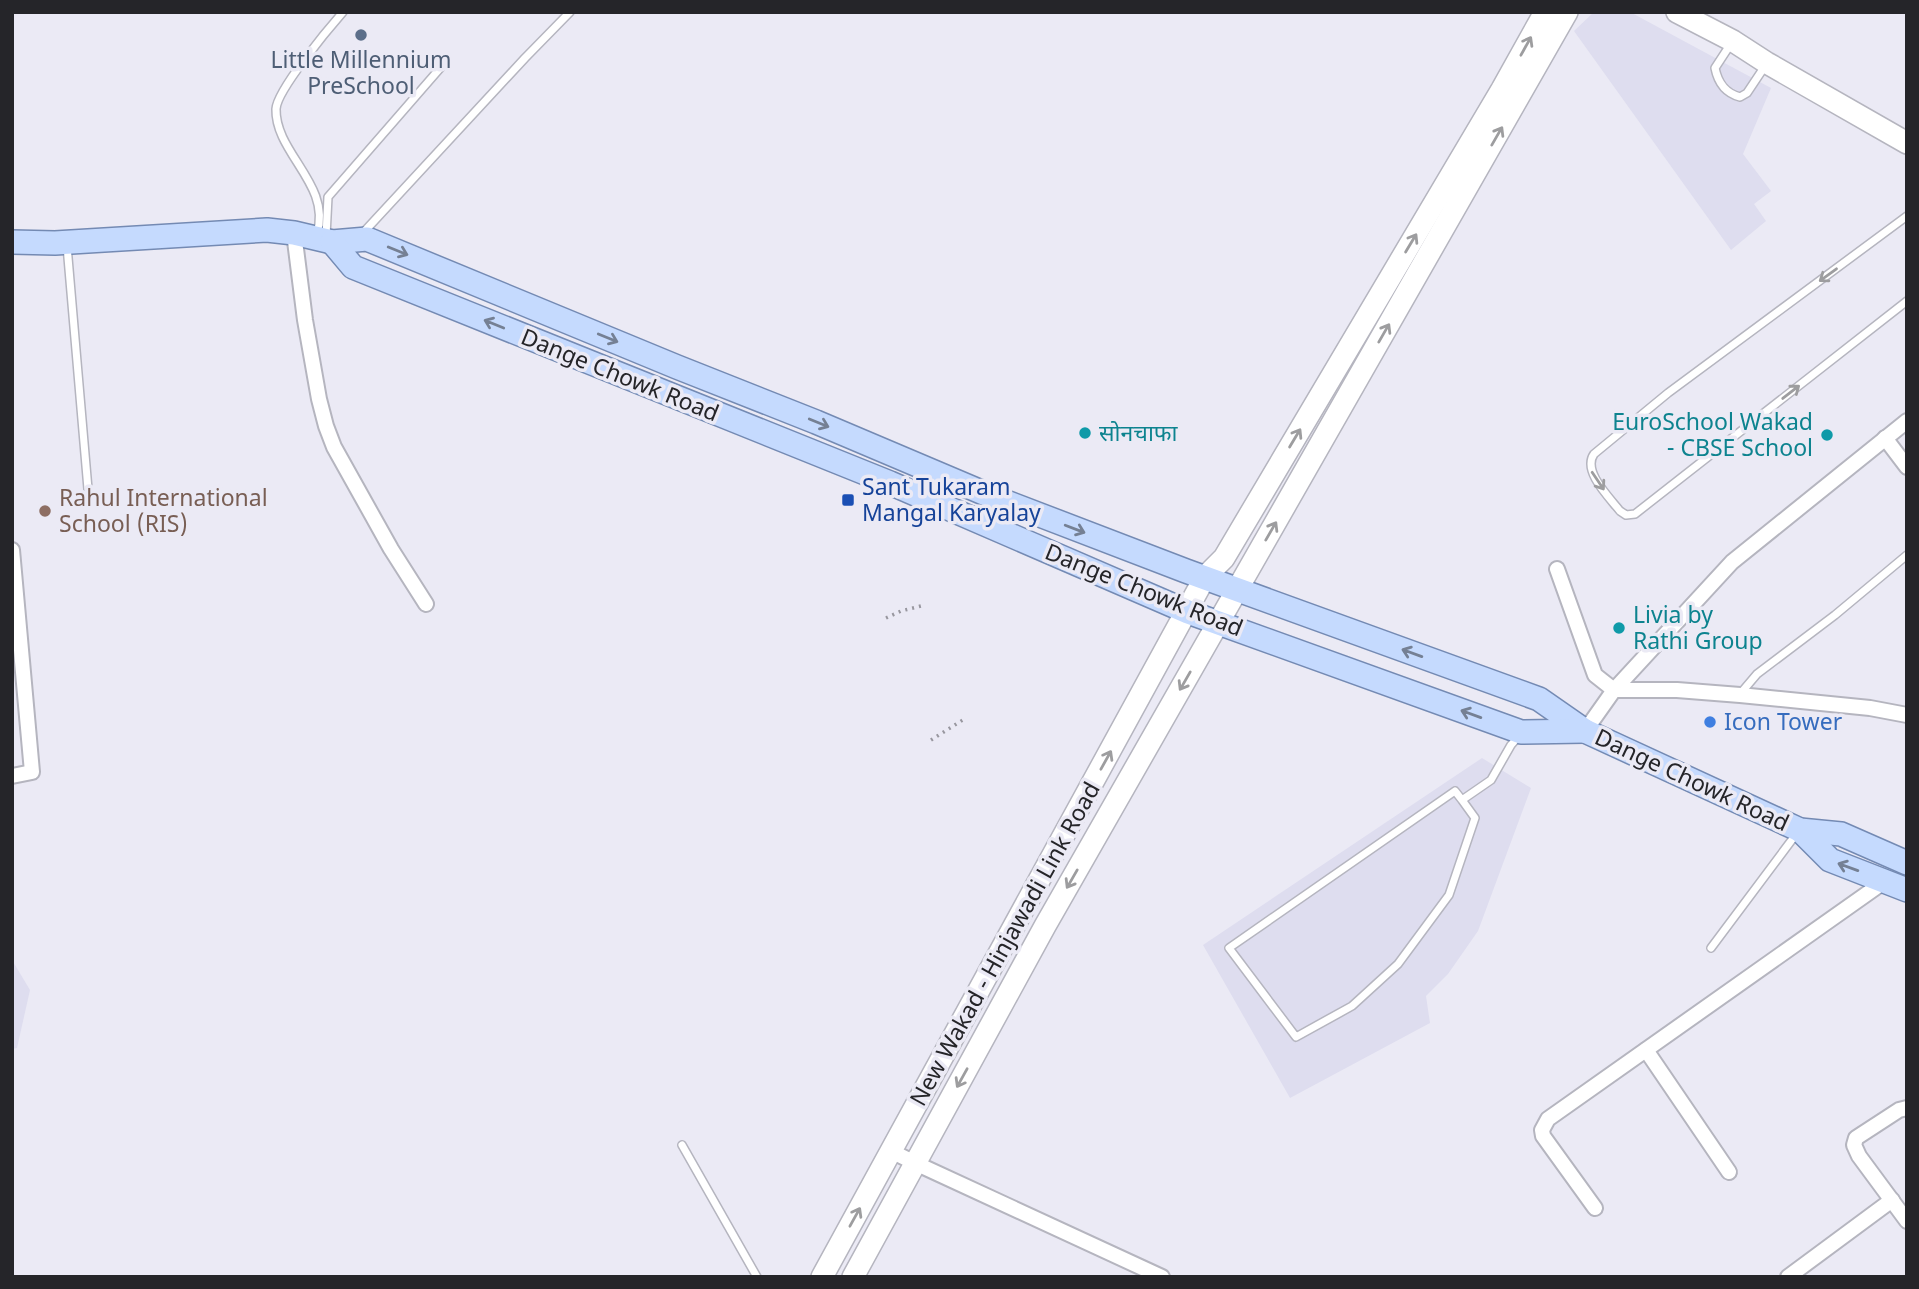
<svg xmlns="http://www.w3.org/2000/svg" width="1919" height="1289" viewBox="0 0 1919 1289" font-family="Georgia,'Noto Sans Devanagari',serif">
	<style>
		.built { fill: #deddef }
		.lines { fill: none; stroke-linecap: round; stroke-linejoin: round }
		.service-casing { stroke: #b5b5bf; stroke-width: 10 }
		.minor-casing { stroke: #b5b5bf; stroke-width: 18 }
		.secondary-casing { stroke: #b5b5bf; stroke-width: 24 }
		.primary-casing { stroke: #748ab3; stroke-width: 26 }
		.path { stroke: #98979f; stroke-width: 3.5; stroke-dasharray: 2 5; stroke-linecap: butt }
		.service { stroke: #fff; stroke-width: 7 }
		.minor { stroke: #fff; stroke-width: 14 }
		.secondary { stroke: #fff; stroke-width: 21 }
		.primary { stroke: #c5dafe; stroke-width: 23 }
		.oneway { stroke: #9d9d9f }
		.oneway2 { stroke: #758094 }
		.service-dot { fill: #5c6f8a; stroke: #ebeaf5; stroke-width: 2.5 }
		.culture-dot { fill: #0f9aa8; stroke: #ebeaf5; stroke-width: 2.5 }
		.transit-dot { fill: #1a4fb4; stroke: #ebeaf5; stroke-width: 2.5 }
		.education-dot { fill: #8d6e63; stroke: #ebeaf5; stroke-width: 2.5 }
		.shop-dot { fill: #3f7fe0; stroke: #ebeaf5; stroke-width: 2.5 }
		.labels { text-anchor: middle; stroke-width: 7; stroke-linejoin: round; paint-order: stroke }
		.service-label { font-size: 23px; fill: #4e5e75; stroke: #ebeaf5 }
		.street-label { font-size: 23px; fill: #252529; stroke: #ebeaf5 }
		.culture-label { font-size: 23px; fill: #0d838f; stroke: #ebeaf5; text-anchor: start }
		.transit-label { font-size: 23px; fill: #164399; stroke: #ebeaf5; text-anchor: start }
		.education-label { font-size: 23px; fill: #785e54; stroke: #ebeaf5; text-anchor: start }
		.shop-label { font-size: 23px; fill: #366cbe; stroke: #ebeaf5; text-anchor: start }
	</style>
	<rect width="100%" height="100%" fill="#ebeaf5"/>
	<!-- built -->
	<g class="built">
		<path d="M 1594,12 L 1630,12 L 1771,88 L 1743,154 L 1771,191 L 1754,204 L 1766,221 L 1731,250 L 1574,31 Z"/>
		<path d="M 1482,758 L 1531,788 L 1478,931 L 1448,974 L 1426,996 L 1430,1023 L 1290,1098 L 1203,945 Z"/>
		<path d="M 12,960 L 30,990 L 17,1048 L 12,1049 Z"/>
	</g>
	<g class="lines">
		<defs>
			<g id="service">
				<path d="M 1732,42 L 1715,68 C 1718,83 1725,93 1740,97 L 1747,93 L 1765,66"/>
				<path d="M 1907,216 L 1668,393 L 1594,454 C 1582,471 1609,497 1620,511 L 1626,515 L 1635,514 L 1907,301"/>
				<path d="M 317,233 C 332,185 275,153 276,109 C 277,90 329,28 343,12"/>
				<path d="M 362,234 L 525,58 L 570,12"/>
				<path d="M 326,236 L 328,197 L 442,66"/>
				<path d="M 67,246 L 88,489"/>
				<path d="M 1740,694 L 1757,674 L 1835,615 L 1907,555"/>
				<path d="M 1462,800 L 1455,791 L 1229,948 L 1296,1037 L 1352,1006 L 1398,964 L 1449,895 L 1475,818 L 1462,800 L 1491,780 L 1511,745 L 1519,736"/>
				<path d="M 1711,948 L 1797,833"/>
				<path d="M 682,1145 L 757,1277"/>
			</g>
			<g id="minor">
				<path d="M 294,233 L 305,320 L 319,399 L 326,426 L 334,447 L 391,549 L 426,604"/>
				<path d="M 1885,438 L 1907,467"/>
				<path d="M 12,550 L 32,772 L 12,776"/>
				<path d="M 1557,569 L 1595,675 L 1614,690 L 1677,690 L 1740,695 L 1870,708 L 1907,715"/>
				<path d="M 1585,731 L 1614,690 L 1732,562 L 1907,421"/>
				<path d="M 1646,1050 L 1729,1172"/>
				<path d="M 1907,1108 L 1899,1110 L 1856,1138 L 1854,1145 L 1859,1156 L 1907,1221"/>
				<path d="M 891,1151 L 915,1163 L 1162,1277"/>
				<path d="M 1595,1208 L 1543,1136 L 1542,1130 L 1548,1119 L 1885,881"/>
				<path d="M 1788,1277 L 1892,1200"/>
			</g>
			<g id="secondary">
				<path d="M 1677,12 L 1733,41 L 1767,63 L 1907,143"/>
				<path d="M 822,1277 L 1205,577 L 1224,558 L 1502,89 L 1545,12"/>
				<path d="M 853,1277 L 1045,926 L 1567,12"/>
			</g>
			<g id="primary">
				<path d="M 12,242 L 55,243 L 267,230 L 294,233 L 332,242 L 367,239 L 677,367 L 816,422 L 993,497 L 1186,571 L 1539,699 L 1585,731 L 1800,830 L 1841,834 L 1907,863"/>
				<path d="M 332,242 L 353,267 L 890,483 L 1188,612 L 1521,732 L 1585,731"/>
				<path d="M 1800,830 L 1830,860 L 1907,890"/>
			</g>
		</defs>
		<!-- service casing -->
		<use href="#service" class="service-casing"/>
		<!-- minor casing -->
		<use href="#minor" class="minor-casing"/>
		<!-- secondary casing -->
		<use href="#secondary" class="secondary-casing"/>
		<!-- primary casing -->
		<use href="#primary" class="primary-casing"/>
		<!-- path -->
		<g class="path">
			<path d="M 886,618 L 901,611 L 921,606"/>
			<path d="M 931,740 L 966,718"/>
		</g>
		<!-- service -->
		<use href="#service" class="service"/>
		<!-- minor -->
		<use href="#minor" class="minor"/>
		<!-- secondary -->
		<use href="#secondary" class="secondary"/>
		<!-- primary -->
		<use href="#primary" class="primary"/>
	</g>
	<!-- one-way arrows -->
	<defs><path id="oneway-shaft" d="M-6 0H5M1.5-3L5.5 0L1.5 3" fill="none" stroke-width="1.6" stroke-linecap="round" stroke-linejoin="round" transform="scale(1.75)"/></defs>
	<g class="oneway">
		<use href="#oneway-shaft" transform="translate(1526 46) rotate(-61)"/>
		<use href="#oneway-shaft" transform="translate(1497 136) rotate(-60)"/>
		<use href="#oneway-shaft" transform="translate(1411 243) rotate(-59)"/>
		<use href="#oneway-shaft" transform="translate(1828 275) rotate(144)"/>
		<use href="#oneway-shaft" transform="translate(1384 333) rotate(-60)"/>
		<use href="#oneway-shaft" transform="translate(1791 392) rotate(-38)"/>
		<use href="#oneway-shaft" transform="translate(1295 438) rotate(-59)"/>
		<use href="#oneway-shaft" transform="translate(1598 481) rotate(56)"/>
		<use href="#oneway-shaft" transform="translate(1271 531) rotate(-60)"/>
		<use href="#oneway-shaft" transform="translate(1185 681) rotate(120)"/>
		<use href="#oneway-shaft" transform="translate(1106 760) rotate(-61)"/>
		<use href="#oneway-shaft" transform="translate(1072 879) rotate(120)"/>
		<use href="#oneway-shaft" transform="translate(962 1078) rotate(119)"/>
		<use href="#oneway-shaft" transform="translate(855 1217) rotate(-61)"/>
	</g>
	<g class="oneway2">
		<use href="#oneway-shaft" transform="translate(398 251) rotate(22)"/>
		<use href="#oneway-shaft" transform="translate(494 324) rotate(-158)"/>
		<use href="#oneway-shaft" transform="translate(608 338) rotate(22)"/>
		<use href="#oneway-shaft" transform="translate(819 423) rotate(22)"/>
		<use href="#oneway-shaft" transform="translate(1075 529) rotate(21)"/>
		<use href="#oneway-shaft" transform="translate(1412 653) rotate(-160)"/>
		<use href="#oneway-shaft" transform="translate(1471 714) rotate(-160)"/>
		<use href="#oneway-shaft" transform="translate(1848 867) rotate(-160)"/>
	</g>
	<!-- markers -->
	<circle class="service-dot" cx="361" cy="35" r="7"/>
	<g class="culture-dot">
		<circle cx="1085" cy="433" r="7"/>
		<circle cx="1827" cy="435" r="7"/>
		<circle cx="1619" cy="628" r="7"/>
	</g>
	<rect class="transit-dot" x="841" y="493" width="14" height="14" rx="3.5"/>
	<circle class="education-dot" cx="45" cy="511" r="7"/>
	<circle class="shop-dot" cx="1710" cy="722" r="7"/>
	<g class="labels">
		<!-- service labels -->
		<g class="service-label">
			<text x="361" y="68">Little Millennium<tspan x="361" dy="26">PreSchool</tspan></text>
		</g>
		<!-- street labels -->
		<g class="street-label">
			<text transform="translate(620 375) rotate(22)" y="8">Dange Chowk Road</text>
			<text transform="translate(1144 590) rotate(22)" y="8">Dange Chowk Road</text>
			<text transform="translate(1692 780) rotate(25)" y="8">Dange Chowk Road</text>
			<text transform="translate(1005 944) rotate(-61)" y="8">New Wakad - Hinjawadi Link Road</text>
		</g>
		<!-- culture labels -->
		<g class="culture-label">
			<text x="1813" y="430" text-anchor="end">EuroSchool Wakad<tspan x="1813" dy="26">- CBSE School</tspan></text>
			<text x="1099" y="441">सोनचाफा</text>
			<text x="1633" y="623">Livia by<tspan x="1633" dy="26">Rathi Group</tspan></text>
		</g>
		<!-- transit labels -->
		<g class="transit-label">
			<text x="862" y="495">Sant Tukaram<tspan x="862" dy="26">Mangal Karyalay</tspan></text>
		</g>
		<!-- education labels -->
		<g class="education-label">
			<text x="59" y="506">Rahul International<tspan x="59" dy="26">School (RIS)</tspan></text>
		</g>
		<!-- shop labels -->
		<g class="shop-label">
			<text x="1724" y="730">Icon Tower</text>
		</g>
	</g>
	<!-- border -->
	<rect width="1919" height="1289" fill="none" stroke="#252529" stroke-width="28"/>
</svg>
